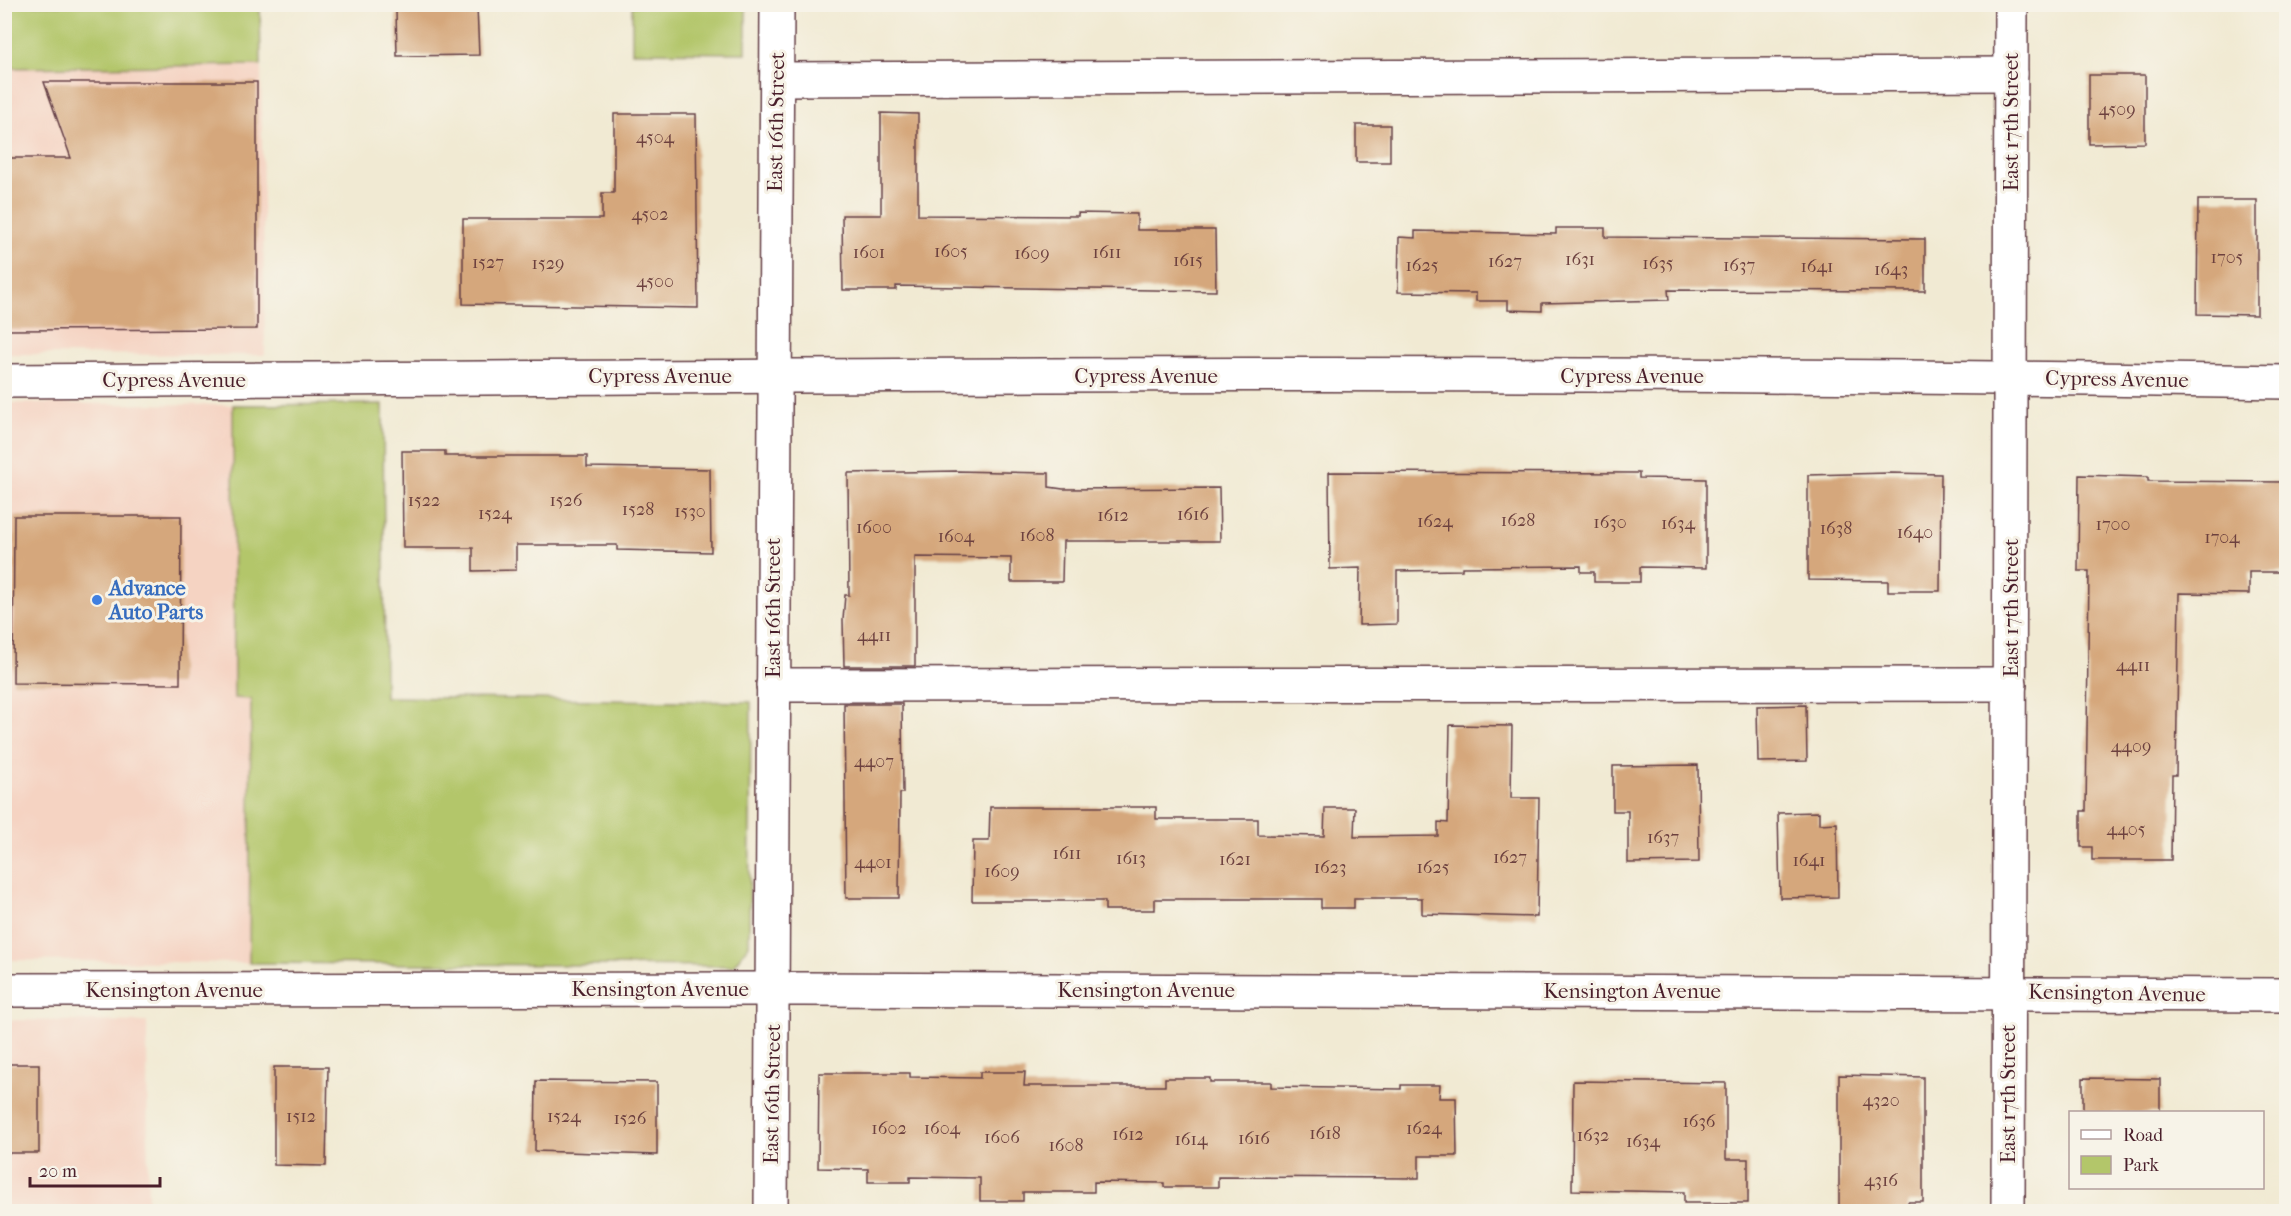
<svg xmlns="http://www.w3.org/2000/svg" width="2291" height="1216" viewBox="0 0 2291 1216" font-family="'IM FELL French Canon',serif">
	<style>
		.built { fill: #f5d3c2 }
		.green { fill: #b3c66a; stroke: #7e724a; stroke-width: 1.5 }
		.building { fill: #d5a77b }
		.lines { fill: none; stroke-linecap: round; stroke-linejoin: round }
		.minor-casing { stroke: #633d44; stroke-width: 36 }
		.minor { stroke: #fff; stroke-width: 33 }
		.shop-dot { fill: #3f7fe0; stroke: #f7f3e8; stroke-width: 2 }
		.labels { text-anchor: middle; stroke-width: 6; stroke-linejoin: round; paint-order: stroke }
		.number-label { font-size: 18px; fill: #6d413f }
		.street-label { font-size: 21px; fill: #4a1f2b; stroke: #f7f3e8 }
		.shop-label { font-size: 21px; font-weight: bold; fill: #366cbe; stroke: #f7f3e8; text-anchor: start }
	</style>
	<rect width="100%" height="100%" fill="#f7f3e8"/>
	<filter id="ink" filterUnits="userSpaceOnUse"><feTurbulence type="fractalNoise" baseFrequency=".0167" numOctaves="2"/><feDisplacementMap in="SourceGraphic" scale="12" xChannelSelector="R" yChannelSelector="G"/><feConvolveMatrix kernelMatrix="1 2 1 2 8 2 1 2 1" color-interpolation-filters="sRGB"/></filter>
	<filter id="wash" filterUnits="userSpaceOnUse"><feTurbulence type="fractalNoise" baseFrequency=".008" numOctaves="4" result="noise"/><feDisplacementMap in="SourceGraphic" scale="24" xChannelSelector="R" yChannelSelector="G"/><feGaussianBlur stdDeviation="1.35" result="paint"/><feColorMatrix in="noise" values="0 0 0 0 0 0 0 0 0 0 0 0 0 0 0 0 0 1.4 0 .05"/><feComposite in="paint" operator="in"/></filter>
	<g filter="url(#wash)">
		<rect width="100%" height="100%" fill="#f1ead3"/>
		<!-- built -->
		<g class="built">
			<path d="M 261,65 L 265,355 L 5,354 L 4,68 Z"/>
			<path d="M 5,403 L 233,405 L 234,698 L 251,698 L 249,963 L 5,960 Z"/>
			<path d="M 5,1020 L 147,1022 L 148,1211 L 5,1212 Z"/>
		</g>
		<!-- green -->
		<g class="green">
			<path d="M 4,5 L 260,5 L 261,65 L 5,68 Z"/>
			<path d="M 632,5 L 746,5 L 746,53 L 632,52 Z"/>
			<path d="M 383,404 L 385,697 L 751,702 L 749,945 L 733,966 L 249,963 L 251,699 L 234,698 L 233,405 Z"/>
		</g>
		<g id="blocks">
			<!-- building -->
			<g class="building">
				<path d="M 443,7 L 477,7 L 479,55 L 397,56 L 396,9 Z"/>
				<path d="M 2089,75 L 2145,75 L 2145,143 L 2089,144 Z"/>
				<path d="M 44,82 L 257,82 L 257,329 L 4,330 L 4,158 L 71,158 Z"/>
				<path d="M 881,113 L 918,114 L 918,215 L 1078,216 L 1078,213 L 1137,214 L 1137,230 L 1215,230 L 1216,291 L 896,286 L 896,290 L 843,290 L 842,215 L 881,215 Z"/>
				<path d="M 614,114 L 696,114 L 698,308 L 463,304 L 463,219 L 602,219 L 602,193 L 614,193 Z"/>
				<rect x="1356" y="125" width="34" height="37"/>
				<path d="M 2198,200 L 2257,200 L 2257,315 L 2197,314 Z"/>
				<path d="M 1556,228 L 1605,228 L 1605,237 L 1925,239 L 1925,291 L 1668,290 L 1669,300 L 1542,303 L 1542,311 L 1508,310 L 1508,301 L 1476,301 L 1476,293 L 1398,292 L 1399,237 L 1415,238 L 1415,231 L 1556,234 Z"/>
				<path d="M 402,451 L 445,451 L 445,456 L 587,456 L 587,467 L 710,469 L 711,552 L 617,550 L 617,545 L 516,545 L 516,570 L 473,571 L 473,548 L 403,548 Z"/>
				<path d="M 956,471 L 1049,473 L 1049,487 L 1063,489 L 1219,488 L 1220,541 L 1063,541 L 1062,582 L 1011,582 L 1011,558 L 915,557 L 915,666 L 844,666 L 843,620 L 845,595 L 849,595 L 848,473 Z"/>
				<path d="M 1329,472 L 1639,473 L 1639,478 L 1706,479 L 1706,568 L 1640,567 L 1640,582 L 1594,582 L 1594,572 L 1581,572 L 1581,566 L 1462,567 L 1462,570 L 1397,571 L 1397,624 L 1359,625 L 1360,568 L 1330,569 Z"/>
				<path d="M 1889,473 L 1941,474 L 1940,591 L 1888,591 L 1888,581 L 1808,580 L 1808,475 Z"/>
				<path d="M 2079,475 L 2148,477 L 2148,481 L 2286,482 L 2286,572 L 2249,572 L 2249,594 L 2179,593 L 2176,775 L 2172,775 L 2171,860 L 2092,860 L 2092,847 L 2081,847 L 2081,811 L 2086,811 L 2089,571 L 2078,571 Z"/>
				<path d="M 14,516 L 181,516 L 180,684 L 13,683 Z"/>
				<path d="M 844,704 L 902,704 L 903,793 L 900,793 L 899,898 L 846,898 Z"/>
				<path d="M 1806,705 L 1807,761 L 1758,762 L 1757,706 Z"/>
				<path d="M 1450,725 L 1512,726 L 1511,798 L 1539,798 L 1537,917 L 1422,914 L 1422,898 L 1354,898 L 1354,908 L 1321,908 L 1321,899 L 1155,899 L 1155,910 L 1105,910 L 1105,901 L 972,901 L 973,841 L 989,841 L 990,807 L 1156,807 L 1156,819 L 1258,819 L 1258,835 L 1324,836 L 1325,808 L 1355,808 L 1354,837 L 1438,836 L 1438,822 L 1448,823 Z"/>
				<path d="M 1698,765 L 1699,862 L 1628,863 L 1628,811 L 1613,811 L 1613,766 Z"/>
				<path d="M 1819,812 L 1819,824 L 1837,823 L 1838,897 L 1780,898 L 1778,813 Z"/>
				<rect x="4" y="1064" width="35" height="89"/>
				<path d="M 274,1067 L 328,1067 L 326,1166 L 274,1165 Z"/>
				<path d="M 980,1072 L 1025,1072 L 1024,1086 L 1165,1086 L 1165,1078 L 1210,1078 L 1210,1082 L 1271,1082 L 1271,1087 L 1401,1089 L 1401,1085 L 1440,1085 L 1439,1098 L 1456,1098 L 1457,1156 L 1419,1156 L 1419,1178 L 1218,1177 L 1218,1187 L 1164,1187 L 1164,1183 L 1094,1182 L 1094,1192 L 1023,1192 L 1023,1201 L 980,1201 L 980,1178 L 910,1177 L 910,1182 L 868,1182 L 868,1169 L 818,1168 L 819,1073 L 910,1073 L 910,1077 L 980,1078 Z"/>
				<path d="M 1839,1075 L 1923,1077 L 1923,1202 L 1908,1202 L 1908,1211 L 1839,1210 Z"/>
				<path d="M 2083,1078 L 2160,1079 L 2160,1113 L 2083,1113 Z"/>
				<path d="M 536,1081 L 657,1082 L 657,1155 L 535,1151 Z"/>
				<path d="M 1573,1081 L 1726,1083 L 1726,1159 L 1748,1159 L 1748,1203 L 1684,1203 L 1684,1192 L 1572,1190 Z"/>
			</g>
		</g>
	</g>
	<g filter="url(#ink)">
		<use href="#blocks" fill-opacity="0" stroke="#633d44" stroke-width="1.5"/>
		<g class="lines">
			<defs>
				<g id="minor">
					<path d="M 777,79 L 2011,74"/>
					<path d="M 4,381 C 765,376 1526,369 2286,382"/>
					<path d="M 773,685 L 2010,684"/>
					<path d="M 4,990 L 804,989 L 2286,995"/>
					<path d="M 771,1212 L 777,4"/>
					<path d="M 2008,1212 L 2011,4"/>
				</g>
			</defs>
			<!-- minor casing -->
			<use href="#minor" class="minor-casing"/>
			<!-- minor -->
			<use href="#minor" class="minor"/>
		</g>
	</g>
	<!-- markers -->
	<circle class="shop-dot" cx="97" cy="600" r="6"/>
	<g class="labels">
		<!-- number labels -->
		<g class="number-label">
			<text x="2117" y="115">4509</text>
			<text x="655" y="143">4504</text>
			<text x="650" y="220">4502</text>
			<text x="951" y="257">1605</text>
			<text x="869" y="258">1601</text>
			<text x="1107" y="258">1611</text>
			<text x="1032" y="259">1609</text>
			<text x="2227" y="263">1705</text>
			<text x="1580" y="265">1631</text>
			<text x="1188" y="266">1615</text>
			<text x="1505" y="267">1627</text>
			<text x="488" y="268">1527</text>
			<text x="548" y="269">1529</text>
			<text x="1658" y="269">1635</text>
			<text x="1422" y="271">1625</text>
			<text x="1739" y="271">1637</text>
			<text x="1817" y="272">1641</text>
			<text x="1891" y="275">1643</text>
			<text x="655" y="287">4500</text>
			<text x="424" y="506">1522</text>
			<text x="566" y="506">1526</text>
			<text x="638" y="515">1528</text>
			<text x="690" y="517">1530</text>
			<text x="495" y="519">1524</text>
			<text x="1193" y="520">1616</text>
			<text x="1113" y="521">1612</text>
			<text x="1518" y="526">1628</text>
			<text x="1435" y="527">1624</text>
			<text x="1610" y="528">1630</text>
			<text x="1678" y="529">1634</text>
			<text x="2113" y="530">1700</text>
			<text x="874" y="533">1600</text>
			<text x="1836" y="534">1638</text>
			<text x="1915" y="538">1640</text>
			<text x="1037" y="541">1608</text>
			<text x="956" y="542">1604</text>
			<text x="2222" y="543">1704</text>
			<text x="874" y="641">4411</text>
			<text x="2133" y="671">4411</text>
			<text x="2131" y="752">4409</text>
			<text x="874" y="767">4407</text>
			<text x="2126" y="835">4405</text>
			<text x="1663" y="843">1637</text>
			<text x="1067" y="859">1611</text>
			<text x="1510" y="863">1627</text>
			<text x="1131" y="864">1613</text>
			<text x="1235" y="865">1621</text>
			<text x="1809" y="866">1641</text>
			<text x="873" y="868">4401</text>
			<text x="1330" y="873">1623</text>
			<text x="1433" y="873">1625</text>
			<text x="1002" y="877">1609</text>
			<text x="1881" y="1106">4320</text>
			<text x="301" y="1122">1512</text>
			<text x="564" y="1122">1524</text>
			<text x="630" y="1124">1526</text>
			<text x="1699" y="1127">1636</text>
			<text x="889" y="1134">1602</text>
			<text x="942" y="1134">1604</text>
			<text x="1424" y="1134">1624</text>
			<text x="1325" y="1139">1618</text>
			<text x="1128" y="1140">1612</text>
			<text x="1593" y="1141">1632</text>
			<text x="1002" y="1143">1606</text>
			<text x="1254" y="1144">1616</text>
			<text x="1191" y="1145">1614</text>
			<text x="1643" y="1147">1634</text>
			<text x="1066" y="1151">1608</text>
			<text x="1881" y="1186">4316</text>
		</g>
		<!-- street labels -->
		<g class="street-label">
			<text transform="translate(776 122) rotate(-89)" y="7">East 16th Street</text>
			<text transform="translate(2011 122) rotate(-90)" y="7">East 17th Street</text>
			<text x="660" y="383">Cypress Avenue</text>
			<text x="1146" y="383">Cypress Avenue</text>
			<text x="1632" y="383">Cypress Avenue</text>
			<text transform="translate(2117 379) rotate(1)" y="7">Cypress Avenue</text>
			<text x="174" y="387">Cypress Avenue</text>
			<text transform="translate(773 608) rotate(-90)" y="7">East 16th Street</text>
			<text transform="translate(2011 608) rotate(-90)" y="7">East 17th Street</text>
			<text x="660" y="996">Kensington Avenue</text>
			<text x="174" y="997">Kensington Avenue</text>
			<text x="1146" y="997">Kensington Avenue</text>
			<text x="1632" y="998">Kensington Avenue</text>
			<text transform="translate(2117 993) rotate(1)" y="7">Kensington Avenue</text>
			<text transform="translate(772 1094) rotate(-89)" y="7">East 16th Street</text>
			<text transform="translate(2008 1094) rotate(-90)" y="7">East 17th Street</text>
		</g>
		<!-- shop labels -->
		<g class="shop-label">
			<text x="109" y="595">Advance<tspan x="109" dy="24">Auto Parts</tspan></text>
		</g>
	</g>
	<!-- margin -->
	<rect width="2291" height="1216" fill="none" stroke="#f7f3e8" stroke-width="24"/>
	<!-- legend -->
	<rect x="2069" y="1111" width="195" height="78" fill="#f7f3e8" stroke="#b29e9c" stroke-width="1.5"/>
	<rect x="2081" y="1130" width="30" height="9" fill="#ffffff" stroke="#b29e9c" stroke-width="1.5"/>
	<text x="2123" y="1141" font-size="18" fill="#4a1f2b">Road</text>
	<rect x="2081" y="1156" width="30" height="18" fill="#b3c66a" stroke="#b29e9c" stroke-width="1.5"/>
	<text x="2123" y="1171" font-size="18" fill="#4a1f2b">Park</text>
	<!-- scale -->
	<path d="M30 1177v9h130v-9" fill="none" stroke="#4a1f2b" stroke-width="3"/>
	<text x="39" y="1177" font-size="18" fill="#4a1f2b" stroke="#f7f3e8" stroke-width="4.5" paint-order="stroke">20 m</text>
</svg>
